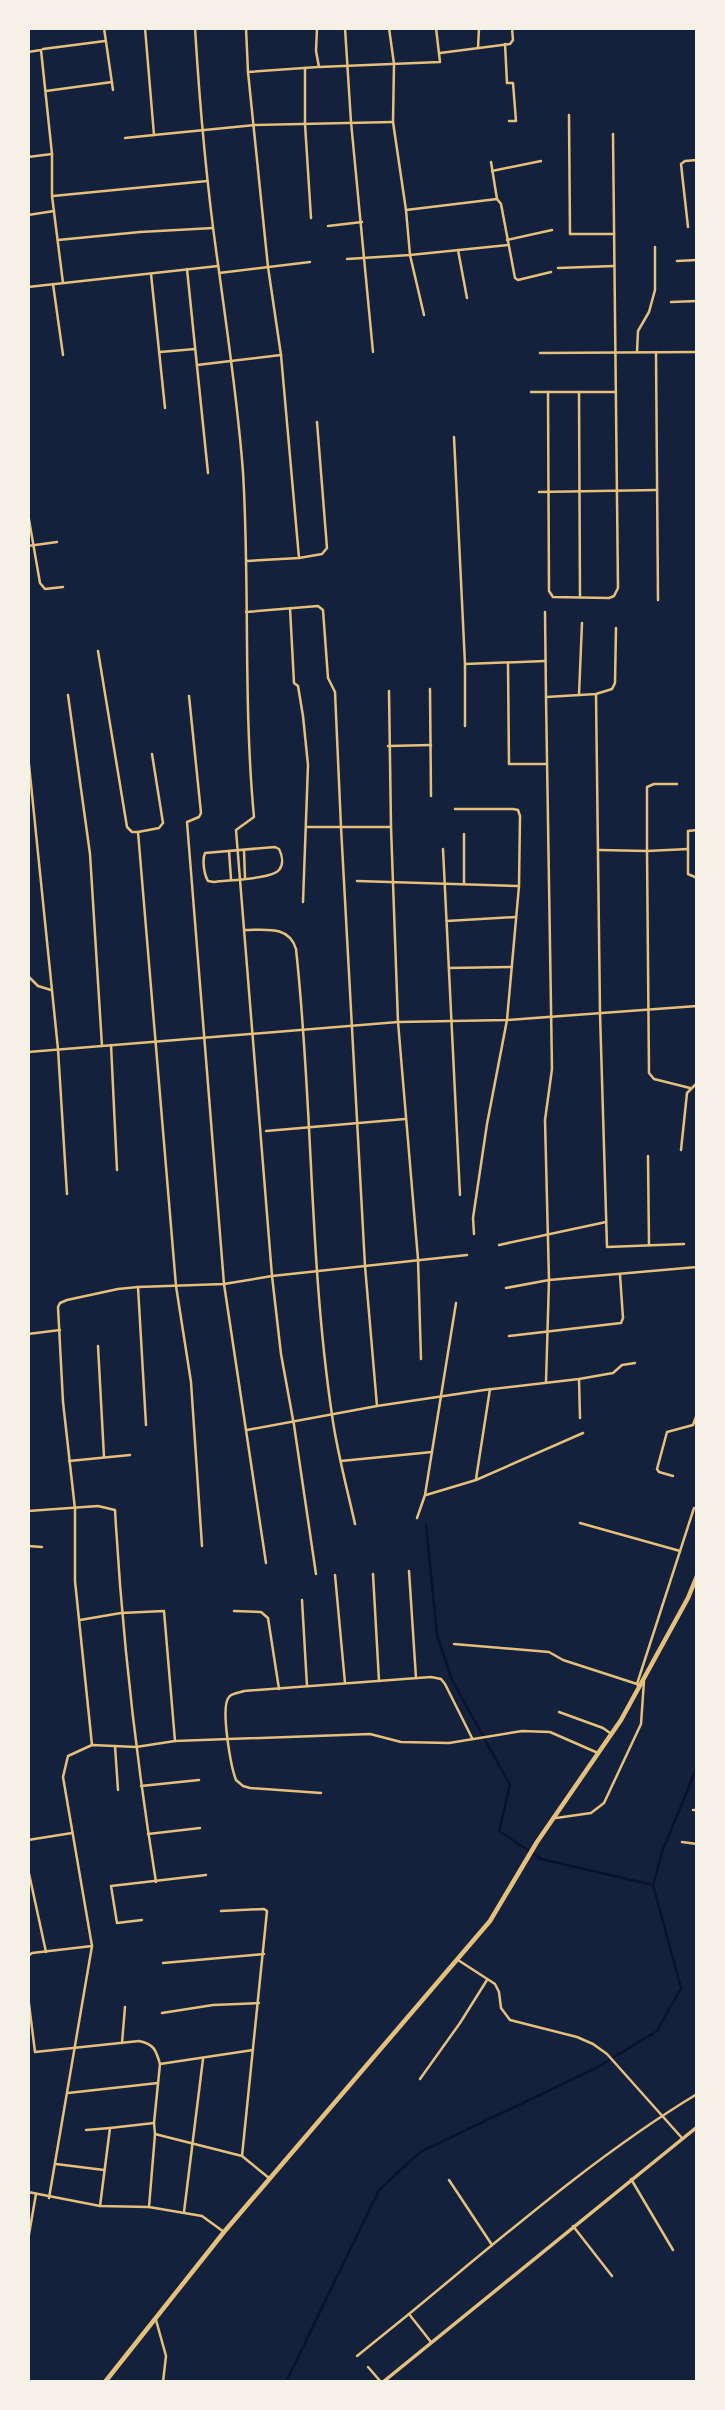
<svg xmlns="http://www.w3.org/2000/svg" width="725" height="2410" viewBox="0 0 725 2410" font-family="'Archivo Narrow',sans-serif">
	<style>
		.lines { fill: none; stroke-linecap: round; stroke-linejoin: round }
		.stream { stroke: #0b132b; stroke-width: 2.5 }
		.minor { stroke: #e5c07b; stroke-width: 2.5 }
		.tertiary { stroke: #e5c07b; stroke-width: 3.5 }
		.primary { stroke: #e5c07b; stroke-width: 4.5 }
	</style>
	<rect width="100%" height="100%" fill="#14213d"/>
	<g class="lines">
		<!-- stream -->
		<g class="stream">
			<path d="M 426,1525 L 437,1635 L 452,1680 L 510,1785 L 499,1831 L 541,1859 L 653,1885"/>
			<path d="M 286,2382 L 379,2190 L 420,2152 L 596,2068 L 657,2031 L 681,1988 L 653,1885 L 662,1852 L 697,1767"/>
		</g>
		<!-- minor -->
		<g class="minor">
			<path d="M 104,28 L 113,90"/>
			<path d="M 145,28 L 154,135 L 255,125 L 393,122"/>
			<path d="M 195,28 C 200,110 207,190 219,271 C 228,338 238,404 243,472 C 250,587 243,702 254,817 L 236,830 L 272,1276 L 281,1354 L 294,1425 L 316,1574"/>
			<path d="M 246,28 L 248,72 L 268,267 L 281,355 L 299,558 L 247,561"/>
			<path d="M 317,28 L 316,51 L 319,67 L 440,62 L 436,28"/>
			<path d="M 345,28 L 351,122 L 373,352"/>
			<path d="M 389,28 L 394,64 L 393,122 L 406,210 L 410,255 L 424,315"/>
			<path d="M 505,44 L 507,83 L 513,83 L 516,121 L 509,121"/>
			<path d="M 478,48 L 479,28"/>
			<path d="M 43,49 L 105,41"/>
			<path d="M 28,52 L 41,50 L 52,154 L 52,196 L 63,283"/>
			<path d="M 440,53 L 510,44 L 513,40 L 512,28"/>
			<path d="M 305,68 L 305,124 L 311,218"/>
			<path d="M 248,72 L 318,67"/>
			<path d="M 46,91 L 112,82"/>
			<path d="M 569,115 L 570,234 L 614,234"/>
			<path d="M 125,138 L 154,135"/>
			<path d="M 28,157 L 52,154"/>
			<path d="M 491,162 L 497,199"/>
			<path d="M 492,171 L 541,161"/>
			<path d="M 53,196 L 207,181"/>
			<path d="M 406,210 L 497,199 L 501,204 L 515,278 L 518,280 L 551,272"/>
			<path d="M 28,215 L 54,211"/>
			<path d="M 328,226 L 362,222"/>
			<path d="M 688,227 L 681,164 L 685,161 L 697,160"/>
			<path d="M 58,240 L 140,232 L 213,228"/>
			<path d="M 507,240 L 552,230"/>
			<path d="M 458,250 L 467,298"/>
			<path d="M 347,259 L 410,255 L 508,245"/>
			<path d="M 677,261 L 697,260"/>
			<path d="M 558,268 L 614,266"/>
			<path d="M 187,269 L 208,473"/>
			<path d="M 219,273 L 310,262"/>
			<path d="M 151,274 L 165,408"/>
			<path d="M 53,284 L 63,355"/>
			<path d="M 28,287 L 218,266"/>
			<path d="M 671,302 L 697,301"/>
			<path d="M 160,352 L 195,349"/>
			<path d="M 637,352 L 638,331 L 649,312 L 655,290 L 655,247"/>
			<path d="M 656,352 L 658,600"/>
			<path d="M 540,353 L 697,352"/>
			<path d="M 197,365 L 281,355"/>
			<path d="M 531,392 L 616,392"/>
			<path d="M 548,392 L 549,591 L 553,597 L 609,598 L 614,596 L 618,588 L 613,134"/>
			<path d="M 579,392 L 580,597"/>
			<path d="M 454,437 L 465,664 L 545,661"/>
			<path d="M 539,492 L 657,490"/>
			<path d="M 28,514 L 40,583 L 45,589 L 63,587"/>
			<path d="M 28,546 L 57,542"/>
			<path d="M 299,558 L 322,554 L 327,548 L 317,422"/>
			<path d="M 290,608 L 294,683 L 298,686 L 303,716 L 308,765 L 303,902"/>
			<path d="M 246,612 L 318,606 L 323,610 L 328,678 L 335,692 L 341,827 L 391,827 L 398,1022 L 418,1259 L 421,1359"/>
			<path d="M 545,612 L 546,697"/>
			<path d="M 98,651 L 127,827 L 132,832 L 138,832"/>
			<path d="M 508,664 L 509,764 L 546,764"/>
			<path d="M 430,689 L 431,796"/>
			<path d="M 389,691 L 391,827"/>
			<path d="M 596,694 L 600,1013 L 607,1247 L 684,1244"/>
			<path d="M 68,695 L 90,854 L 102,1046"/>
			<path d="M 579,695 L 582,623"/>
			<path d="M 189,696 L 201,813 L 199,817 L 187,822 L 224,1284 L 266,1563"/>
			<path d="M 465,726 L 465,664"/>
			<path d="M 388,746 L 431,745"/>
			<path d="M 152,754 L 163,823 L 159,828 L 138,832 L 176,1286 L 191,1382 L 202,1546"/>
			<path d="M 28,755 L 58,1049 L 67,1194"/>
			<path d="M 455,809 L 513,809 L 518,810 L 520,816 L 519,886 L 507,1020 L 487,1124 L 473,1218 L 474,1234"/>
			<path d="M 306,827 L 341,827 L 365,1266 L 377,1406"/>
			<path d="M 275,847 L 279,849 C 282,855 284,864 279,870 C 272,879 227,880 214,882 L 208,881 C 204,874 202,860 205,853 Z"/>
			<path d="M 443,849 L 460,1195"/>
			<path d="M 688,849 L 688,831 L 697,830"/>
			<path d="M 599,850 L 647,851 L 647,787 L 654,784 L 677,784"/>
			<path d="M 229,851 L 231,879"/>
			<path d="M 244,851 L 245,878"/>
			<path d="M 357,881 L 519,886"/>
			<path d="M 464,884 L 464,834"/>
			<path d="M 447,921 L 516,917"/>
			<path d="M 245,930 C 265,930 289,925 296,949 C 313,1103 309,1261 332,1415 C 337,1452 347,1488 355,1524"/>
			<path d="M 449,968 L 512,967"/>
			<path d="M 28,976 L 38,986 L 51,990"/>
			<path d="M 696,1006 L 697,1020"/>
			<path d="M 111,1045 L 117,1170"/>
			<path d="M 28,1052 L 398,1022 L 507,1020 L 697,1006"/>
			<path d="M 690,1088 L 654,1079 L 649,1073 L 647,851 L 688,849 L 688,874 L 697,878"/>
			<path d="M 266,1131 L 405,1119"/>
			<path d="M 681,1150 L 687,1093 L 697,1083"/>
			<path d="M 648,1156 L 649,1245"/>
			<path d="M 499,1245 L 606,1222"/>
			<path d="M 506,1288 L 549,1280 L 697,1267"/>
			<path d="M 28,1334 L 60,1330"/>
			<path d="M 509,1336 L 621,1323 L 623,1318 L 620,1275"/>
			<path d="M 98,1346 L 104,1457"/>
			<path d="M 579,1379 L 580,1418"/>
			<path d="M 546,1382 L 549,1280 L 545,1120 L 552,1069 L 546,697 L 596,694 L 612,689 L 615,683 L 616,628"/>
			<path d="M 146,1425 L 138,1287 L 224,1284 L 272,1276 L 467,1255"/>
			<path d="M 247,1430 L 377,1406 L 484,1390 L 579,1379 L 613,1373 L 622,1365 L 635,1363"/>
			<path d="M 69,1461 L 130,1455"/>
			<path d="M 341,1461 L 432,1452"/>
			<path d="M 673,1476 L 659,1472 L 657,1469 L 667,1432 L 693,1425 L 697,1414"/>
			<path d="M 476,1479 L 490,1389"/>
			<path d="M 426,1495 L 476,1480 L 583,1433"/>
			<path d="M 28,1511 L 98,1506 L 115,1510 C 122,1635 136,1758 156,1882"/>
			<path d="M 417,1518 L 425,1495 L 456,1303"/>
			<path d="M 580,1523 L 680,1551"/>
			<path d="M 28,1546 L 42,1547"/>
			<path d="M 409,1571 L 416,1678"/>
			<path d="M 373,1574 L 379,1681"/>
			<path d="M 335,1575 L 345,1683"/>
			<path d="M 302,1600 L 307,1686"/>
			<path d="M 234,1611 L 261,1612 L 268,1618 L 279,1689"/>
			<path d="M 80,1620 L 121,1613 L 164,1611 L 175,1741"/>
			<path d="M 454,1644 L 549,1652 L 563,1660 L 637,1684"/>
			<path d="M 639,1687 L 637,1684 L 694,1508"/>
			<path d="M 559,1712 L 603,1728 L 610,1733"/>
			<path d="M 92,1745 L 75,1581 L 75,1509 L 63,1402 L 58,1307 L 60,1303 L 67,1300 L 118,1289 L 138,1287"/>
			<path d="M 115,1746 L 118,1790"/>
			<path d="M 141,1786 L 199,1780"/>
			<path d="M 321,1793 L 250,1788 L 243,1786 L 236,1780 C 231,1767 220,1707 229,1697 C 232,1693 239,1693 244,1691 L 431,1677 L 441,1679 L 445,1684 L 472,1738"/>
			<path d="M 693,1810 L 697,1810"/>
			<path d="M 556,1818 L 591,1813 L 604,1803 L 641,1724 L 644,1681"/>
			<path d="M 148,1834 L 200,1828"/>
			<path d="M 28,1840 L 72,1833"/>
			<path d="M 682,1842 L 697,1844"/>
			<path d="M 28,1869 L 46,1952"/>
			<path d="M 142,1920 L 117,1923 L 111,1886 L 206,1875"/>
			<path d="M 28,1956 L 32,1953 L 92,1946"/>
			<path d="M 458,1960 L 495,1984 L 499,1992 L 501,2008 L 510,2020 L 577,2037 L 593,2044 L 607,2054 L 682,2138"/>
			<path d="M 163,1963 L 264,1954"/>
			<path d="M 28,1996 L 35,2052 L 139,2041 C 154,2044 156,2050 160,2064"/>
			<path d="M 162,2013 L 213,2005 L 259,2003"/>
			<path d="M 122,2043 L 125,2007"/>
			<path d="M 420,2079 L 460,2023 L 487,1980"/>
			<path d="M 68,2093 L 158,2083"/>
			<path d="M 86,2130 L 110,2128"/>
			<path d="M 155,2134 L 154,2123 L 160,2064 L 253,2050"/>
			<path d="M 242,2156 L 269,2178"/>
			<path d="M 56,2164 L 104,2170"/>
			<path d="M 631,2179 L 673,2250"/>
			<path d="M 449,2180 L 492,2245"/>
			<path d="M 28,2192 L 100,2206 L 149,2207 L 202,2216 L 224,2232"/>
			<path d="M 49,2198 L 92,1946 L 63,1777 L 68,1756 L 92,1745 L 136,1747 L 175,1741 L 370,1734 L 401,1742 L 449,1743 L 522,1731 L 550,1732 L 598,1753"/>
			<path d="M 100,2206 L 110,2128 L 154,2123"/>
			<path d="M 149,2207 L 155,2134 L 242,2156 L 267,1911 L 264,1909 L 221,1911"/>
			<path d="M 184,2212 L 203,2059"/>
			<path d="M 573,2226 L 612,2276"/>
			<path d="M 28,2240 L 36,2194"/>
			<path d="M 156,2320 L 166,2356 L 163,2382"/>
			<path d="M 431,2342 L 409,2314 C 500,2239 596,2155 697,2094"/>
			<path d="M 357,2356 L 409,2314"/>
			<path d="M 368,2367 L 381,2382"/>
			<path d="M 28,2381 L 29,2382"/>
		</g>
		<!-- tertiary -->
		<path class="tertiary" d="M 383,2382 L 697,2127"/>
		<!-- primary -->
		<path class="primary" d="M 105,2382 L 224,2232 L 490,1921 L 537,1842 L 621,1720 L 688,1598 L 697,1576"/>
	</g>
	<!-- border -->
	<rect width="725" height="2410" fill="none" stroke="#f6f1e7" stroke-width="60"/>
</svg>
